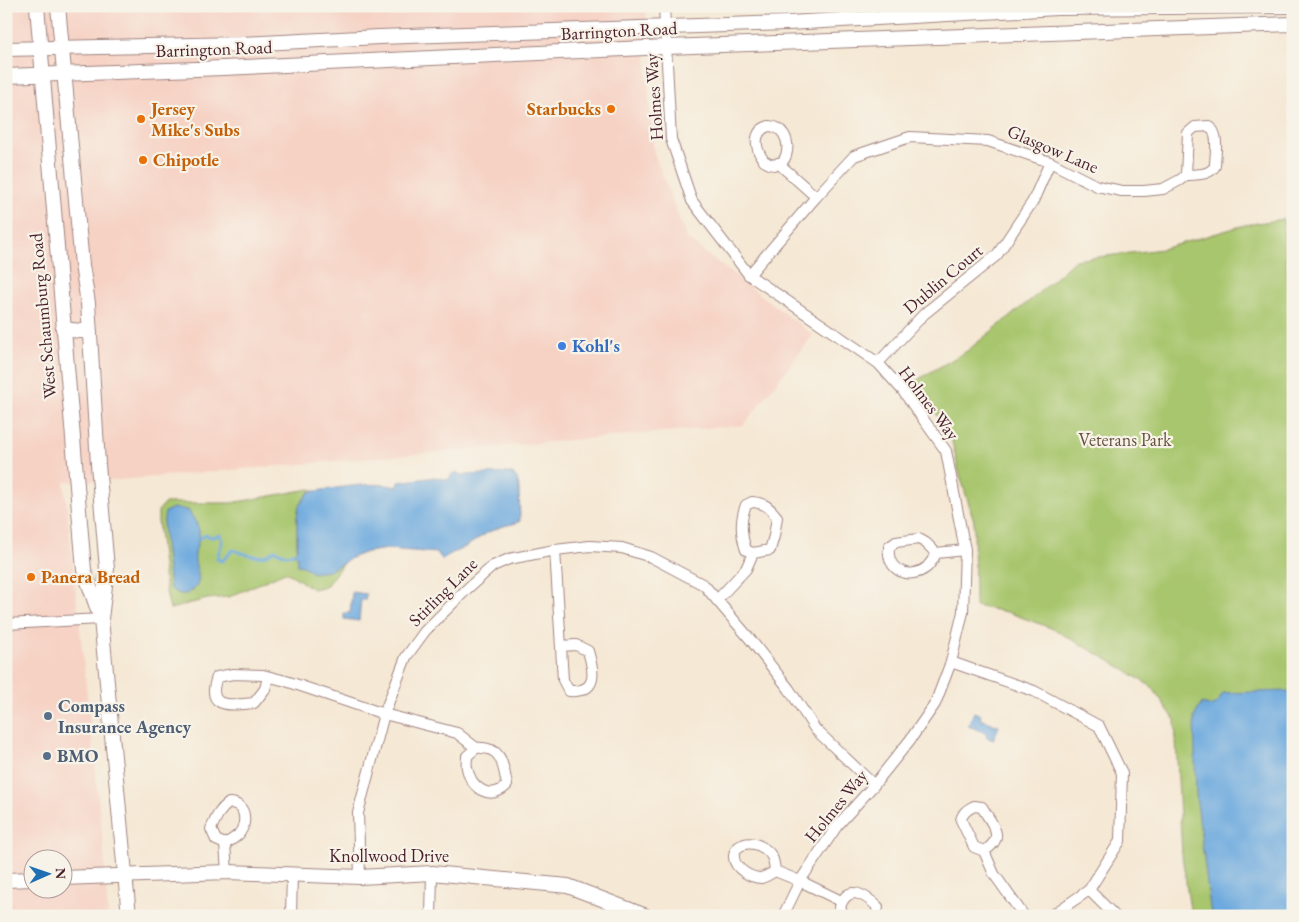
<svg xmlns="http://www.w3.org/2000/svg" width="1299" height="922" viewBox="0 0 1299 922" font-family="'EB Garamond',serif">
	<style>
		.built { fill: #f6d2c4; fill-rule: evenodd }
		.green { fill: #a8c66d; stroke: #79724c }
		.water { fill: #6ca9de; stroke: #5b6484 }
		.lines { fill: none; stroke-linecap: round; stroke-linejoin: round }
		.stream { stroke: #6ca9de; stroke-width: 3 }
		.street-casing { stroke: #a08480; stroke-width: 12 }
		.secondary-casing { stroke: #a08480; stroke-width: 16 }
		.street { stroke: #fff; stroke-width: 10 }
		.secondary { stroke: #fff; stroke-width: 14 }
		.food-dot { fill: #e8710a; stroke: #f7f3e8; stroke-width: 2 }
		.shop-dot { fill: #3f7fe0; stroke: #f7f3e8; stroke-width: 2 }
		.service-dot { fill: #5c6f8a; stroke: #f7f3e8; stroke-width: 2 }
		.labels { text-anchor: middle; stroke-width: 4.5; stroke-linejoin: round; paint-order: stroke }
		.street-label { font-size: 18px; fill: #4a1f2b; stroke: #f7f3e8 }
		.food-label { font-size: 18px; font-weight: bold; fill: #c56008; stroke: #f7f3e8; text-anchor: start }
		.shop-label { font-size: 18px; font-weight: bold; fill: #366cbe; stroke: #f7f3e8; text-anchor: start }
		.park-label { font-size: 18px; fill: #66513f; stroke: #f7f3e8 }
		.service-label { font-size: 18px; font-weight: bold; fill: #4e5e75; stroke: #f7f3e8; text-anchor: start }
	</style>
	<rect width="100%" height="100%" fill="#f7f3e8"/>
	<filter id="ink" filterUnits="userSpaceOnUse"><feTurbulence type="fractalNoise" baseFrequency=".02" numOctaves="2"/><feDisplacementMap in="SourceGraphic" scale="10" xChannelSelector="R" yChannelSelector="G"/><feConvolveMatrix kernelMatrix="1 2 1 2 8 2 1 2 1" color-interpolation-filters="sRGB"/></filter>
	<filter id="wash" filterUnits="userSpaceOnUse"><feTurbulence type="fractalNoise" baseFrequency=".0096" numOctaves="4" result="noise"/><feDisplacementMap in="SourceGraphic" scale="20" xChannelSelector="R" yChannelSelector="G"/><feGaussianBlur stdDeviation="1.12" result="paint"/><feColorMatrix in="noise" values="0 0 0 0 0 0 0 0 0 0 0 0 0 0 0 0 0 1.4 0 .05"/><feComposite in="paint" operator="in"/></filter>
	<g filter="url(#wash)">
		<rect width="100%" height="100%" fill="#f5e8d4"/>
		<!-- built -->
		<path class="built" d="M 6,6 L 646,6 L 647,75 L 654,153 L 687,239 L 813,335 L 744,425 L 120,480 L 64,482 L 104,851 L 108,916 L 6,916 ZM 32,860 L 62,860 L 62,890 L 32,890 Z"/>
		<!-- green -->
		<g class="green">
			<path d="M 1283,219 L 1288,281 L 1293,315 L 1293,916 L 1191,916 L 1182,855 L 1175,720 L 1152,687 L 1107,659 L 1051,628 L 1007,612 L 975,606 L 974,521 L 959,472 L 951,437 L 924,395 L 910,384 L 967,351 L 1033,298 L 1075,260 L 1162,249 L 1245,225 Z"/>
			<path d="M 310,489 L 314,491 L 309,492 L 299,506 L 297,517 L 297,549 L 329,571 L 344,562 L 326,586 L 313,589 C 303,584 296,576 285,572 L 229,597 L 207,599 L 170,609 L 166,592 L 158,521 L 158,511 L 165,503 L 231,503 Z"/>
		</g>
		<!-- water -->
		<g class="water">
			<path d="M 456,472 L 461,475 L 511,473 L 517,478 L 519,487 L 520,521 C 514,525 508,524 501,527 C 488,531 478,539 467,546 C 458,552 450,552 443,560 L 437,553 L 388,549 L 367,552 L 351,558 L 329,571 L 313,573 L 303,566 L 297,565 L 297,556 L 293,553 L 297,549 L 297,517 L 299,506 L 309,492 C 333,489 374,480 397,487 L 399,482 L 435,477 L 448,480 L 452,474 Z"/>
			<path d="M 173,508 L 188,510 C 191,515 196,521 198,527 C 202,538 196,544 195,554 C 193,569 208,583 188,593 C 181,596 176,593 170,588 L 163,525 L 165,512 Z"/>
			<path d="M 352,592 L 366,594 L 365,600 L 361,600 L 359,621 L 344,619 L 344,613 L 350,613 Z"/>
			<path d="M 1287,691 L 1293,693 L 1293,916 L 1211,916 L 1196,794 L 1194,717 L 1202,703 L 1212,706 L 1218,702 L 1223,693 Z"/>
			<path d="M 974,712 L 981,715 L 980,719 L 999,726 L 993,740 L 986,737 L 987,733 L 968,726 Z"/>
		</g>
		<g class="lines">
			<!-- stream -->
			<path class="stream" d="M 200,538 L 206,535 L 212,537 L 220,535 L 222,542 L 217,559 L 222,561 L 233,550 C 247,554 262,562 274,550 L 287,555 L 293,553"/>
		</g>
	</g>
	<g filter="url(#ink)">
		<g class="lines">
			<defs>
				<g id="street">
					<path d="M 664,6 L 671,139 L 692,201 L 749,275 L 878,363 L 903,391 L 946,451 L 965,550 L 963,612 L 951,662 L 935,704 L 910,740 L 874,785 L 837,826 L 800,881 L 783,916"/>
					<path d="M 769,126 C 797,127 791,179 764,161 C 755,149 752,131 769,126 Z"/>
					<path d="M 1209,126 C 1220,134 1215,154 1215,166 C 1209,176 1196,174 1186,175 L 1188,133 L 1195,127 Z"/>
					<path d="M 778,163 L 816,197"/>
					<path d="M 749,275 L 816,197 L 854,156 L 910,137 L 988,141 L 1050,162 L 1097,186 L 1122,191 L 1144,191 L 1163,189 L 1180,180 L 1186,175"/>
					<path d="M 878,363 L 924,314 L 997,255 L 1033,201 L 1050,162"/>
					<path d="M 752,502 C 765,503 769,507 777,517 L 774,536 L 770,550 L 753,553 L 746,550 C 741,535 740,519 746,505 Z"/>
					<path d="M 919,539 L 926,543 L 936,553 C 934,558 931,563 927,567 C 910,581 886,571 889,547 L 896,542 Z"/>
					<path d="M 555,550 L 563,680 L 569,691 C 599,693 594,671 588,651 L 576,645 L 561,646"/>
					<path d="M 936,553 L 965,550"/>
					<path d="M 717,600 L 746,569 L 753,553"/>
					<path d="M 6,624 L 101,619"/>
					<path d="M 951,662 L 1034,691 L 1099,726 L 1122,773 L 1120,841 L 1089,890 L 1051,916"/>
					<path d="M 268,677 L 265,689 L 254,703 C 231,705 205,710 217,677 L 233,674 L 263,675 L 286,681 L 384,714 L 457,733 L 476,748 C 502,746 503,764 507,785 C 490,802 471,788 467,768 C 466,764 467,759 467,756 L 476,748"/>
					<path d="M 229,803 C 246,803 248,822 239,834 C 235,838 230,841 225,844 L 216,840 L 211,829 C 216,818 219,810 229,803 Z"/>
					<path d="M 974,806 L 982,807 C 992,825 1007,837 984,851 L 974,847 L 961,820 C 963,812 967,810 974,806 Z"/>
					<path d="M 225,844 L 227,872"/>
					<path d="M 984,851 L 994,874 L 1024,916"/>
					<path d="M 775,871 C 774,859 772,852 760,846 C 751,841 733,843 734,858 C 735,869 751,878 761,878 C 766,877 770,874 775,871 L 800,881 L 841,901"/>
					<path d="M 360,877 L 358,813 L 384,714 L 406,657 L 425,631 L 468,588 L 493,566 L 509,559 L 555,550 L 590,546 L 622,548 L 651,557 L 704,585 L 750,639 L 789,689 L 815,729 L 874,785"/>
					<path d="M 1089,890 L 1115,916"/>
					<path d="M 291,916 L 292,873"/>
					<path d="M 431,916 L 432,873"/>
					<path d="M 844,916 L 840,907 C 848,883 865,895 878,907 L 876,916"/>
				</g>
				<g id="secondary">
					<path d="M 37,6 L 84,570 L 100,616"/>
					<path d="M 58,6 L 82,265 L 88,303 L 98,464 L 107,569 L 101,619 L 129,916"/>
					<path d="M 6,49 L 241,44 L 379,37 L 788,23 L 1057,8 L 1290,6"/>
					<path d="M 6,76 L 223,68 L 666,47 L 1293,24"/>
					<path d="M 63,329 L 90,332"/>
					<path d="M 62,878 L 227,872 L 360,877 L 432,873 L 568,886 L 646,916"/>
					<path d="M 6,880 L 32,879"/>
				</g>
			</defs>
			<!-- street casing -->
			<use href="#street" class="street-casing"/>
			<!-- secondary casing -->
			<use href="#secondary" class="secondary-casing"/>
			<!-- street -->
			<use href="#street" class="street"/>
			<!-- secondary -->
			<use href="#secondary" class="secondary"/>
		</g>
	</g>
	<!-- markers -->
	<g class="food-dot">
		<circle cx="611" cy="109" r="5"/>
		<circle cx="141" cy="119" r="5"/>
		<circle cx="143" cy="160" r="5"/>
		<circle cx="31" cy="577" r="5"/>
	</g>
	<circle class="shop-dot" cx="562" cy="346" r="5"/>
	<g class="service-dot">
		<circle cx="48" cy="716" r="5"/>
		<circle cx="47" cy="756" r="5"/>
	</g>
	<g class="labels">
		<!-- street labels -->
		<g class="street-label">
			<text transform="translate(619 31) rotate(-3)" y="6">Barrington Road</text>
			<text transform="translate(214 49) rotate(-2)" y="6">Barrington Road</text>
			<text transform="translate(654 97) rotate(-94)" y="6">Holmes Way</text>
			<text transform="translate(1053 149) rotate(23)" y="6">Glasgow Lane</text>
			<text transform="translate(943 279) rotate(-40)" y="6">Dublin Court</text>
			<text transform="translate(43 316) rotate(-95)" y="6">West Schaumburg Road</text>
			<text transform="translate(929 403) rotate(53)" y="6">Holmes Way</text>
			<text transform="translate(443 592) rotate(-45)" y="6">Stirling Lane</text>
			<text transform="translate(836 806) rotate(-51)" y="6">Holmes Way</text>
			<text x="389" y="862">Knollwood Drive</text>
		</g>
		<!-- food labels -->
		<g class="food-label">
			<text x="151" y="115">Jersey<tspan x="151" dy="21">Mike's Subs</tspan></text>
			<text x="601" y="115" text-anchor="end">Starbucks</text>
			<text x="153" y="166">Chipotle</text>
			<text x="41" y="583">Panera Bread</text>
		</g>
		<!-- shop labels -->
		<g class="shop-label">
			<text x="572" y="352">Kohl's</text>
		</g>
		<!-- park labels -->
		<g class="park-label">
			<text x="1125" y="446">Veterans Park</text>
		</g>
		<!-- service labels -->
		<g class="service-label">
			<text x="58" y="712">Compass<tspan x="58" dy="21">Insurance Agency</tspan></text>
			<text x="57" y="762">BMO</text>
		</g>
	</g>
	<!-- margin -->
	<rect width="1299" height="922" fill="none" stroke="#f7f3e8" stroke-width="25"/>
	<!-- north arrow -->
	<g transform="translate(48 874) rotate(88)"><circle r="24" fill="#f7f3e8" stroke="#b29e9c"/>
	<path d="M0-4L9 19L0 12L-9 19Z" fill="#1f6fb2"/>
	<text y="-8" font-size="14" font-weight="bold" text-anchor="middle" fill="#4a1f2b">N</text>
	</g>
</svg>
